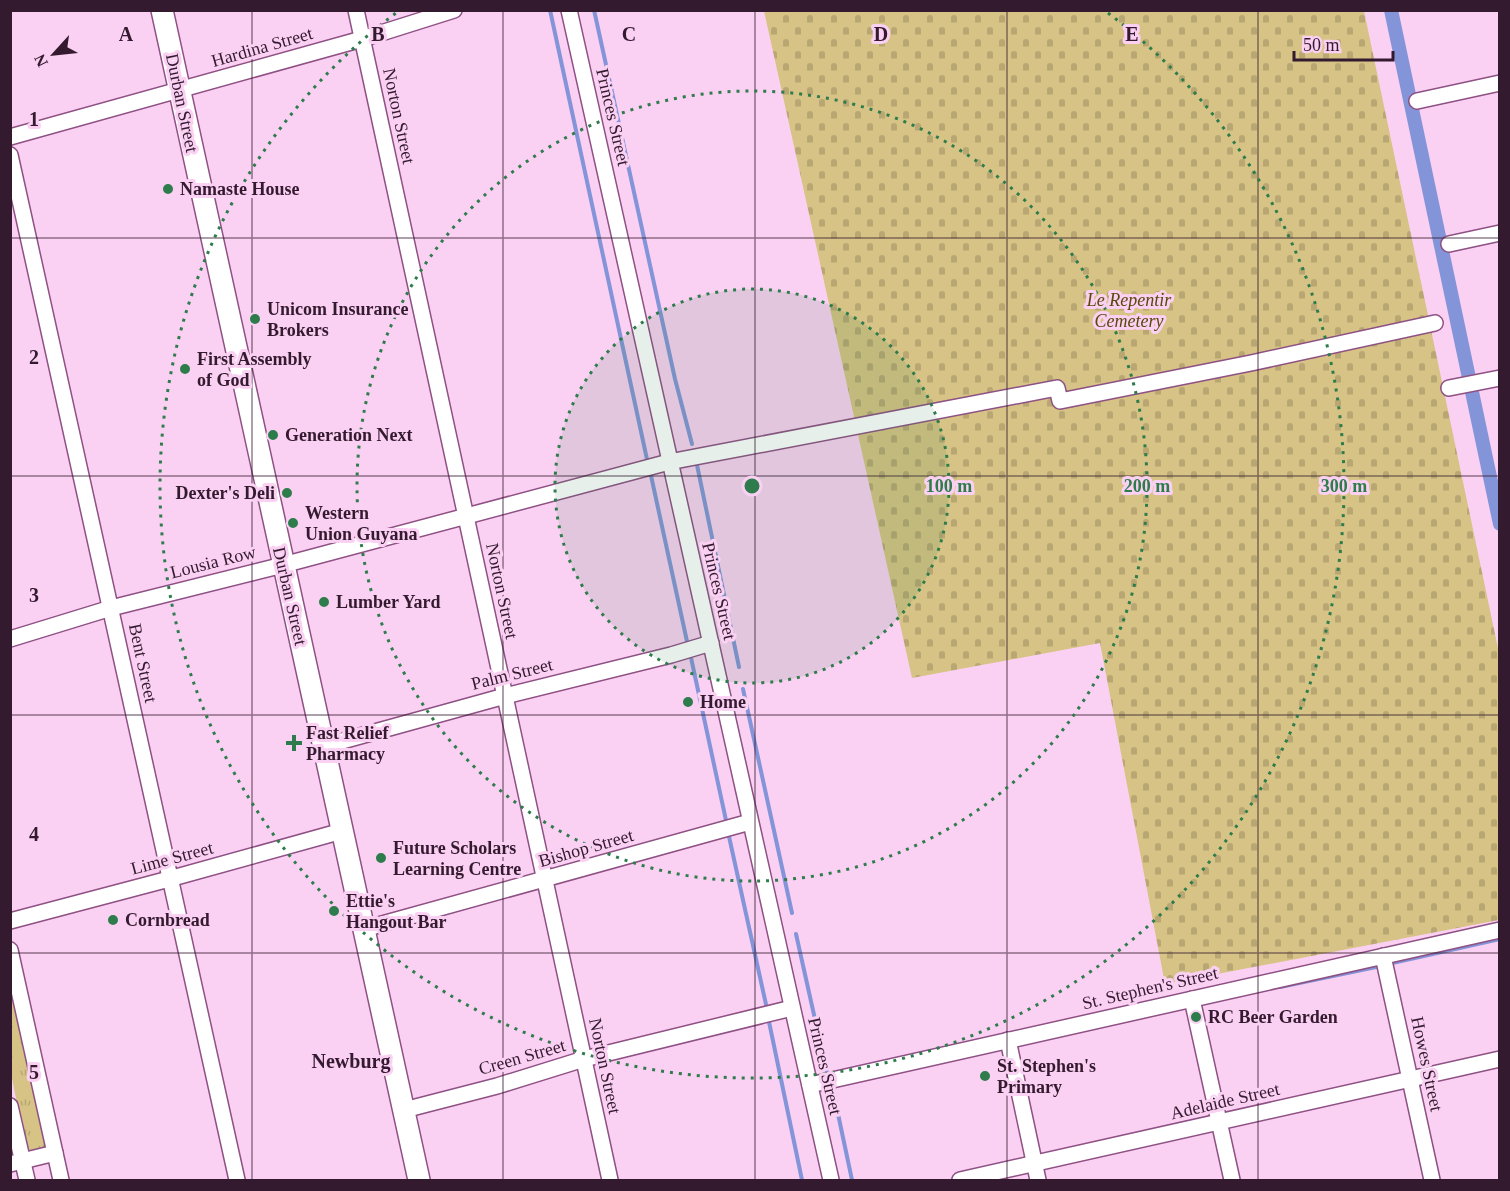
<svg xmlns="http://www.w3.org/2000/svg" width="1510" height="1191" viewBox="0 0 1510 1191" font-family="'Times New Roman',serif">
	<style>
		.grass { fill: url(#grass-tufts) }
		.cemetery { fill: url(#cemetery-stones) }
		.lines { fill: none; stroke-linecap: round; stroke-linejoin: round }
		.stream { stroke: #8494d8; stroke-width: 4 }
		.canal { stroke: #8494d8; stroke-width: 14 }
		.street-casing { stroke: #8e5184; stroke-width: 18 }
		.secondary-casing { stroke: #8e5184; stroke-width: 24 }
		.street { stroke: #fff; stroke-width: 15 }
		.secondary { stroke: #fff; stroke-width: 21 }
		.grid { fill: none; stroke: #331a2f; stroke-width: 1.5; stroke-opacity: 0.55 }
		.ring { fill: none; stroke: #2e7c4c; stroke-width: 3; stroke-dasharray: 3 6 }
		.poi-dot { fill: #2e7c4c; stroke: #fbd1f3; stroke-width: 2 }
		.labels { text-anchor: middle; stroke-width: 6; stroke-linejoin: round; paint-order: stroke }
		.street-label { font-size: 18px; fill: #331a2f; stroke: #fbd1f3 }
		.poi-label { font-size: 18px; font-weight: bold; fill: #331a2f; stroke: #fbd1f3; text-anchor: start }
		.park-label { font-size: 18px; font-style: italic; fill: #59490a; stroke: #fbd1f3 }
		.neighbourhood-label { font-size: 20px; font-weight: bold; fill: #331a2f; stroke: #fbd1f3 }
		.grid-label { font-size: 20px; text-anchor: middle; font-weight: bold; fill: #331a2f; stroke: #fbd1f3; stroke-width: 6; stroke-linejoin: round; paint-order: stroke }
		.centre { fill: #2e7c4c; stroke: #fbd1f3; stroke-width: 3 }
		.ring-label { font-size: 18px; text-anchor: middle; font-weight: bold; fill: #2e7c4c; stroke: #fbd1f3; stroke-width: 6; stroke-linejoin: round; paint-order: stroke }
	</style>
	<defs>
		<pattern id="grass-tufts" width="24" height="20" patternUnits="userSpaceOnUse" patternTransform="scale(1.5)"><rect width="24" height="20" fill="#d6c385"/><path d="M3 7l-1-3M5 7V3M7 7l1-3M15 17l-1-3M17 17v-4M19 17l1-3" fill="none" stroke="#b8a773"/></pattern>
		<pattern id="cemetery-stones" width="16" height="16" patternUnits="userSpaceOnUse" patternTransform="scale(1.5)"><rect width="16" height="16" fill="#d6c385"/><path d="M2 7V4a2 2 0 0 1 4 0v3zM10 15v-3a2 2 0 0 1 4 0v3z" fill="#b8a773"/></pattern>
	</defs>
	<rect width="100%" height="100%" fill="#fbd1f3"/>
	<!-- grass -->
	<path class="grass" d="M 10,977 L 47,1150 L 27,1154 L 11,1073 Z"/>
	<!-- cemetery -->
	<path class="cemetery" d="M 764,11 L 1364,11 L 1499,653 L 1499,920 L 1165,984 L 1100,643 L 912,678 Z"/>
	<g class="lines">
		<!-- stream -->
		<g class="stream">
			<path d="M 550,10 L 648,464"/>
			<path d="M 594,10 L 675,379 L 692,444"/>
			<path d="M 697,465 L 739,667"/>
			<path d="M 650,471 L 688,646"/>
			<path d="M 690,653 L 727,825"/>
			<path d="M 743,689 L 792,913"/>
			<path d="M 728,832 L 767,1009"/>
			<path d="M 796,934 L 827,1073"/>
			<path d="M 1388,964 L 1500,939"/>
			<path d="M 1280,987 L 1381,966"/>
			<path d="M 768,1017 L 802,1180"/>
			<path d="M 834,1095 L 852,1180"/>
		</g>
		<!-- canal -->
		<path class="canal" d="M 1391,10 L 1500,524"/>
		<defs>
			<g id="street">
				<path d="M 356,10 L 610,1180"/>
				<path d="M 569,10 L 831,1180"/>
				<path d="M 1417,101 L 1500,83"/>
				<path d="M 10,137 L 362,39 L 454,10"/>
				<path d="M 10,155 L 237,1180"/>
				<path d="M 1449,244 L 1500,233"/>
				<path d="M 1449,388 L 1500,378"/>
				<path d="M 10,639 L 111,608 L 283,565 L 669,462 L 1057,388 L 1060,401 L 1251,363 L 1435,323"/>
				<path d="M 324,746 L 505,696 L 671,655 L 711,643"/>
				<path d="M 10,921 L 169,879 L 342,831"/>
				<path d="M 364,929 L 750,822"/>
				<path d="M 10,950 L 61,1180"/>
				<path d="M 1383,956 L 1432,1180"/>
				<path d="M 1192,999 L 1232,1180"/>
				<path d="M 1008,1040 L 1038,1180"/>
				<path d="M 810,1085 L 1500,930"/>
				<path d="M 10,1106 L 27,1180"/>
				<path d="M 404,1110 L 497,1086 L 584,1059 L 792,1008"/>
				<path d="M 10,1164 L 55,1153"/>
				<path d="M 960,1180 L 1500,1059"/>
			</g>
			<path id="secondary" d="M 162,10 L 419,1180"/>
		</defs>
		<!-- street casing -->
		<use href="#street" class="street-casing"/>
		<!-- secondary casing -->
		<use href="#secondary" class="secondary-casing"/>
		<!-- street -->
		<use href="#street" class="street"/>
		<!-- secondary -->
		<use href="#secondary" class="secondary"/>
	</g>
	<!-- grid -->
	<path class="grid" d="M 252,10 L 252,1180M 503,10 L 503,1180M 755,10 L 755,1180M 1007,10 L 1007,1180M 1258,10 L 1258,1180M 10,238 L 1500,238M 10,476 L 1500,476M 10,715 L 1500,715M 10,953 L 1500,953"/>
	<!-- distance rings -->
	<circle cx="752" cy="486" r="197" fill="#2e7c4c" fill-opacity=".12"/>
	<g class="ring">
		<circle cx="752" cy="486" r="197"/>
		<circle cx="752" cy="486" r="395"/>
		<path d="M1108 13A592 592 0 1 1 396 13"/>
	</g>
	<!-- markers -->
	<g class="poi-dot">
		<circle cx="168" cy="189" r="6"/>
		<circle cx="255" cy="319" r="6"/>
		<circle cx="185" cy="369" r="6"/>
		<circle cx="273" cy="435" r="6"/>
		<circle cx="287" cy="493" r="6"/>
		<circle cx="293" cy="523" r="6"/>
		<circle cx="324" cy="602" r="6"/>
		<circle cx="688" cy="702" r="6"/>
		<path d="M291 734h6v6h6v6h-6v6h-6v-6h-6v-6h6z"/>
		<circle cx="381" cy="858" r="6"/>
		<circle cx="334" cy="911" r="6"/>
		<circle cx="113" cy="920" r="6"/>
		<circle cx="1196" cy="1017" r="6"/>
		<circle cx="985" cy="1076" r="6"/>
	</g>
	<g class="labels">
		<!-- street labels -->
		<g class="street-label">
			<text transform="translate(262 47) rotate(-16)" y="6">Hardina Street</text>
			<text transform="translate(182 103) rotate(78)" y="6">Durban Street</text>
			<text transform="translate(399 116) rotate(78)" y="6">Norton Street</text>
			<text transform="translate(613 117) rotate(77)" y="6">Princes Street</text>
			<text transform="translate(213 562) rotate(-14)" y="6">Lousia Row</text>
			<text transform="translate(502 591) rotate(78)" y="6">Norton Street</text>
			<text transform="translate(719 591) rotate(77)" y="6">Princes Street</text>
			<text transform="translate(290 596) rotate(77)" y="6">Durban Street</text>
			<text transform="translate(143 663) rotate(78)" y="6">Bent Street</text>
			<text transform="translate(512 674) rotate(-14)" y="6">Palm Street</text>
			<text transform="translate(586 848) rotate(-16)" y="6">Bishop Street</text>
			<text transform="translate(172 858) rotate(-15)" y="6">Lime Street</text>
			<text transform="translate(1150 988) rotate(-13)" y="6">St. Stephen's Street</text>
			<text transform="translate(522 1057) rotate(-16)" y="6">Creen Street</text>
			<text transform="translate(1427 1064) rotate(78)" y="6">Howes Street</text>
			<text transform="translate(605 1066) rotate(78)" y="6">Norton Street</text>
			<text transform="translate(825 1066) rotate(77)" y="6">Princes Street</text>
			<text transform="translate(1225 1101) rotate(-13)" y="6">Adelaide Street</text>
		</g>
		<!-- poi labels -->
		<g class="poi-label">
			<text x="180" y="195">Namaste House</text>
			<text x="267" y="315">Unicom Insurance<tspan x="267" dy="21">Brokers</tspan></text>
			<text x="197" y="365">First Assembly<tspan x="197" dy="21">of God</tspan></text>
			<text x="285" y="441">Generation Next</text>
			<text x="275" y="499" text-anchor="end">Dexter's Deli</text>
			<text x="305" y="519">Western<tspan x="305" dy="21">Union Guyana</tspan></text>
			<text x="336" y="608">Lumber Yard</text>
			<text x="700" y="708">Home</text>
			<text x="306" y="739">Fast Relief<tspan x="306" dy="21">Pharmacy</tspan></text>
			<text x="393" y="854">Future Scholars<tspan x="393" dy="21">Learning Centre</tspan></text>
			<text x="346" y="907">Ettie's<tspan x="346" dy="21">Hangout Bar</tspan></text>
			<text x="125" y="926">Cornbread</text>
			<text x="1208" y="1023">RC Beer Garden</text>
			<text x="997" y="1072">St. Stephen's<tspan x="997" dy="21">Primary</tspan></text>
		</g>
		<!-- park labels -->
		<g class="park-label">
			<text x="1129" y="306">Le Repentir<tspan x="1129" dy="21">Cemetery</tspan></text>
		</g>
		<!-- neighbourhood labels -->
		<g class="neighbourhood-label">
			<text x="351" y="1068">Newburg</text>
		</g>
	</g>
	<g class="grid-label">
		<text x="126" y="41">A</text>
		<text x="378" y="41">B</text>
		<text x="629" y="41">C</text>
		<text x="881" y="41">D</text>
		<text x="1132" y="41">E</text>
		<text x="34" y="126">1</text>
		<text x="34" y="364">2</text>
		<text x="34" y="602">3</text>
		<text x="34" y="841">4</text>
		<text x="34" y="1079">5</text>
	</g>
	<circle cx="752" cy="486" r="9" class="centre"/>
	<g class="ring-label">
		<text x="949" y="492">100 m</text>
		<text x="1147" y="492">200 m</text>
		<text x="1344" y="492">300 m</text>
	</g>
	<!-- border -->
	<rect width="1510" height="1191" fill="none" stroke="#331a2f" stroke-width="24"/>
	<!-- north arrow -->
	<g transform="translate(54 54) rotate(243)" stroke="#fbd1f3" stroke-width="4.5" paint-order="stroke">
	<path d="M0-4.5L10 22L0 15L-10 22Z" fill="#331a2f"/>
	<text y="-9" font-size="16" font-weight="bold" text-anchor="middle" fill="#331a2f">N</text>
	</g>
	<!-- scale -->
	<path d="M1294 51v9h99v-9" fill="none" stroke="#331a2f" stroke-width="3"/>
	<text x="1303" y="51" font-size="18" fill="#331a2f" stroke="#fbd1f3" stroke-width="4.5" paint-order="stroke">50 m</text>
</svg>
